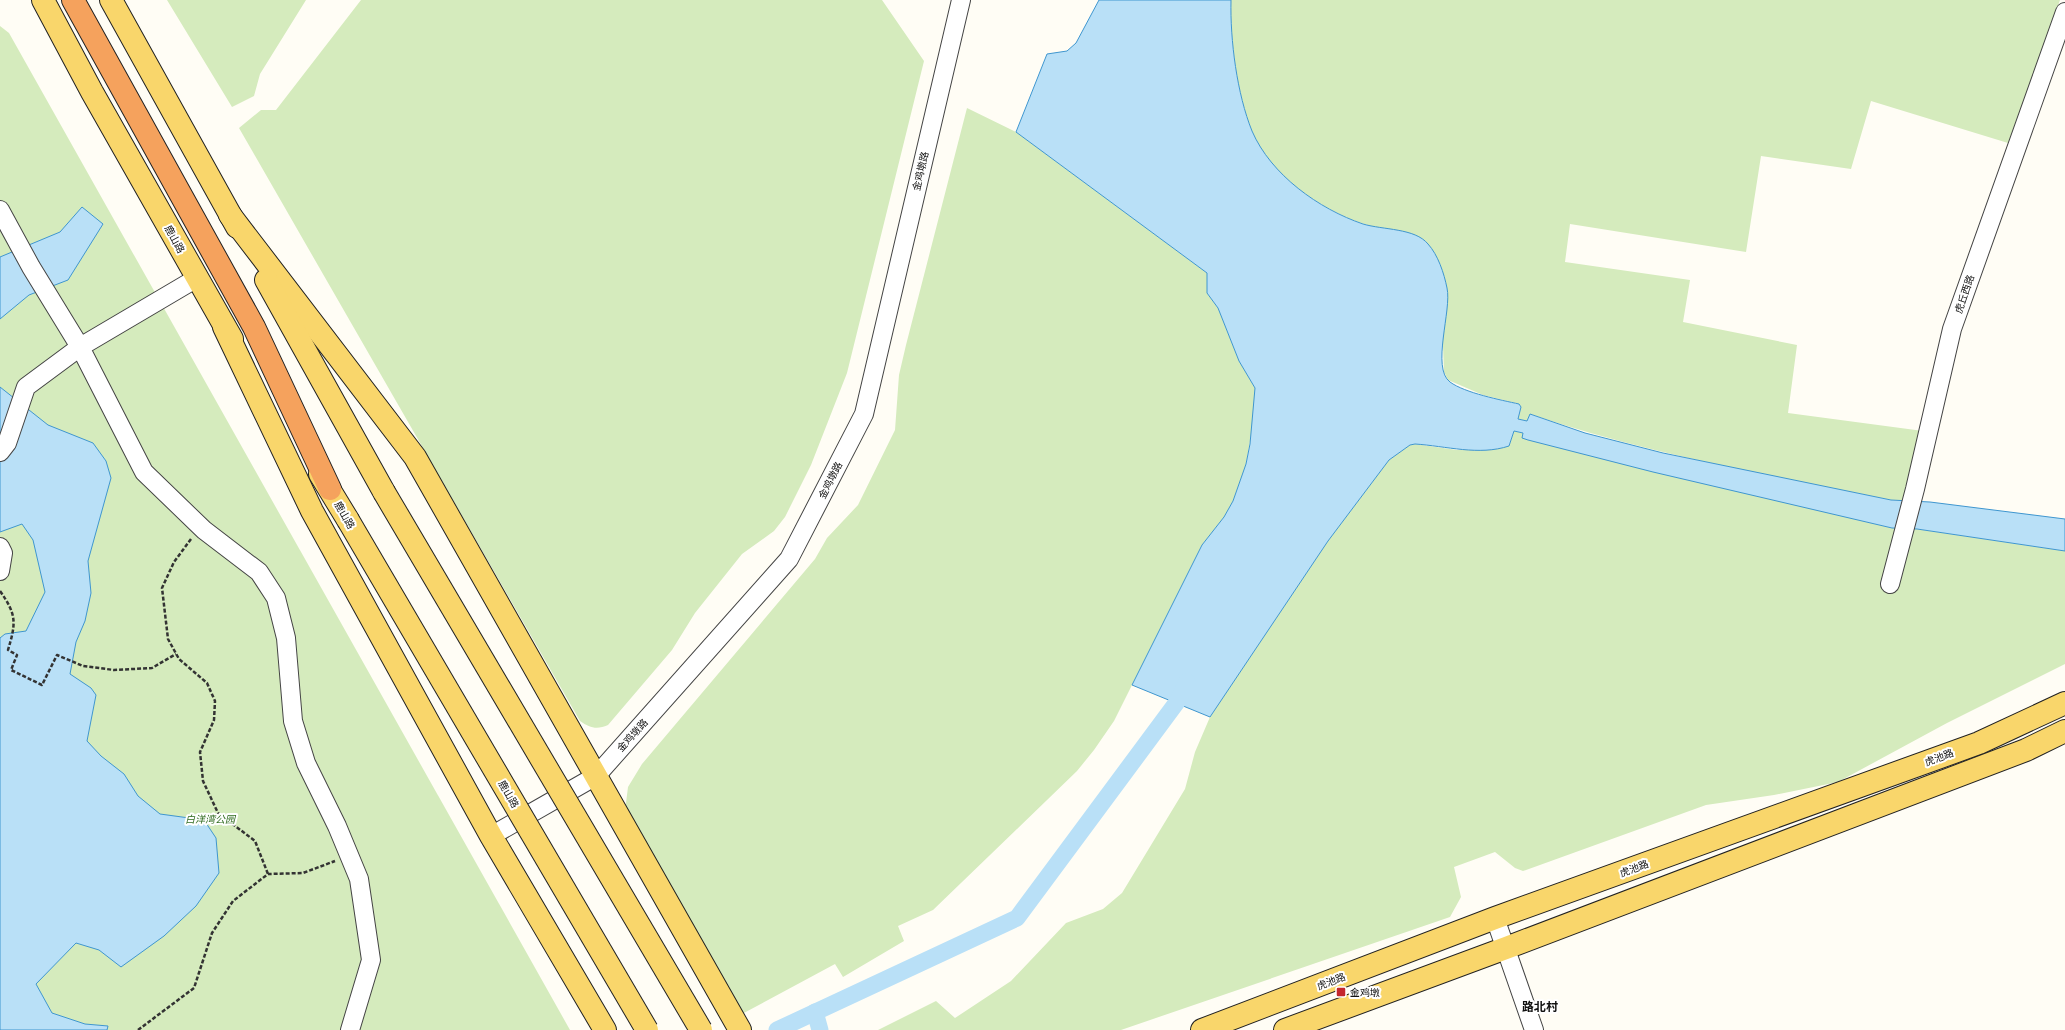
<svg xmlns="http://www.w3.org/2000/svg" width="2065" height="1030" viewBox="0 0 2065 1030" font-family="Lora,'Noto Sans SC',serif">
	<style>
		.green { fill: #d5ebbd }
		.water { fill: #b9e0f7; stroke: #3f96cf }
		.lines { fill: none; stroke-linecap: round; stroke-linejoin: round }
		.canal { stroke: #b9e0f7; stroke-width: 17 }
		.minor-casing { stroke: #444; stroke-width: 20 }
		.major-casing { stroke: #222; stroke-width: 24 }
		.highway-casing { stroke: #222; stroke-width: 24 }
		.path { stroke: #333; stroke-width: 2.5; stroke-dasharray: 4 2; stroke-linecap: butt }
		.minor { stroke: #fff; stroke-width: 18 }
		.major { stroke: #f9d66b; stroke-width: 22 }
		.highway { stroke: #f5a25d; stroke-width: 22 }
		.major-bridge-casing { stroke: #222; stroke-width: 24; stroke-linecap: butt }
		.major-bridge { stroke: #f9d66b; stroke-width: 22 }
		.poi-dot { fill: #c4262e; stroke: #fff; stroke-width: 1.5 }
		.labels { text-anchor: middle; stroke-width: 4; stroke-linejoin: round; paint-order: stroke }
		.street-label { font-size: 10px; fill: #111; stroke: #fff }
		.park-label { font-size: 10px; font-style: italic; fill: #2f6b1f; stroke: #fff }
		.poi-label { font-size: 10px; fill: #111; stroke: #fff; text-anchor: start }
		.quarter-label { font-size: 12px; font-weight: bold; fill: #111; stroke: #fff }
	</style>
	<rect width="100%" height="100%" fill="#fffdf5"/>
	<!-- green -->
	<g class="green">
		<path d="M 167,0 L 306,0 L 260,74 L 254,96 L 232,107 Z"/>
		<path d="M 361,0 L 882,0 L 924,61 L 847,373 L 811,465 L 785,517 L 774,531 L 742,554 L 695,613 L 672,650 L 608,725 C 597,730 590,728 580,721 L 239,128 L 261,110 L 276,110 Z"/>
		<path d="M 1231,0 L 2060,0 L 2008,143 L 1871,101 L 1851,169 L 1761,156 L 1746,252 L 1570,224 L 1565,262 L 1690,280 L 1683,322 L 1797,345 L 1788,413 L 1923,431 L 1909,501 L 1891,500 C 1770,475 1647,454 1530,414 L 1527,421 L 1518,419 L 1521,407 L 1519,404 L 1483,395 L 1448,380 L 1444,372 L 1443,346 L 1387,230 C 1335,220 1273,181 1252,131 C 1237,94 1230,39 1231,0 Z"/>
		<path d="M 0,26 L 9,33 L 570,1030 L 0,1030 Z"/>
		<path d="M 967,108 L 1016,132 L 1207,273 L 1207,293 L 1218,308 L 1239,361 L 1255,388 L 1254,418 L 1246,464 L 1233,501 L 1224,517 L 1202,545 L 1114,721 L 1094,750 L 1077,771 L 933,910 L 898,926 L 904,941 L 843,977 L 835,964 L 742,1014 L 625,811 L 628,787 L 642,764 L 815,559 L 827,538 L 858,505 L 895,430 L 899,375 L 906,345 Z"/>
		<path d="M 1514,431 L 1892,528 L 1917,529 L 2065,551 L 2065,664 L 1947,723 L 1838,782 L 1774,795 L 1706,805 L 1523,871 L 1515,868 L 1495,852 L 1454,867 L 1461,897 L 1450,917 L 1121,1030 L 878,1030 L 936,1001 L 955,1018 L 1011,981 L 1066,923 L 1103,909 L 1122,893 L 1185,789 L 1195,752 L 1210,717 L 1328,541 L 1389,460 L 1410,445 L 1415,444 L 1457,450 L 1509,446 Z"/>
	</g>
	<!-- water -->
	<g class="water">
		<path d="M 1099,0 L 1231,0 C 1230,40 1237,94 1252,131 C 1271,175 1319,209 1363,224 C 1383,230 1415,228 1428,244 C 1438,255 1444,273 1447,288 C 1452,310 1431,368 1450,382 C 1465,393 1501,400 1519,404 L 1521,407 L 1518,419 L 1527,421 L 1530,414 L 1585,433 L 1663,453 L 1891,500 L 1930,502 L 2065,519 L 2065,551 L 1917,529 L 1892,528 L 1653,472 L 1528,440 L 1522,438 L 1523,433 L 1514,431 L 1509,446 C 1479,456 1446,446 1415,444 L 1410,445 L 1389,460 L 1328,541 L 1210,717 L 1132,685 L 1202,545 L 1224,517 L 1233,501 L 1246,464 L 1250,444 L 1255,388 L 1239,361 L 1218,308 L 1207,293 L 1207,273 L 1016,132 L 1047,54 L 1067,51 L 1076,43 Z"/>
		<path d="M 82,207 L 103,224 L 68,280 L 29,295 L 0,319 L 0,257 L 60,232 Z"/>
		<path d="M 0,387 L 48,425 L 93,443 L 106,461 L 111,478 L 88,561 L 91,593 L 85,621 L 76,642 L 70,674 L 91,688 L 96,695 L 87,741 L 101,756 L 124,774 L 138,796 L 160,814 L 204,820 L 216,838 L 219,873 L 196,906 L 164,936 L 121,967 L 99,950 L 76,943 L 36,984 L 52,1013 L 85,1024 L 108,1026 L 107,1030 L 0,1030 L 0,638 L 5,634 L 26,631 L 45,592 L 33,540 L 22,524 L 0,532 Z"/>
	</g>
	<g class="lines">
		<!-- canal -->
		<g class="canal">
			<path d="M 815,1012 L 820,1030"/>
			<path d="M 777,1030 L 1017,918 L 1177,702 L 1187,682"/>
		</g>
		<defs>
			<g id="minor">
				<path d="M 0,210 L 31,267 L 80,347 L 144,472 L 204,530 L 259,572 L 276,598 L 286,638 L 293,721 L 306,763 L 337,826 L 359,879 L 371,960 L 350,1030"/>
				<path d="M 0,452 L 7,443 L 26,387 L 80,347 L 197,278"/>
				<path d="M 0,547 L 3,553 L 0,571"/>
				<path d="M 1890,584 L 1915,489 L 1952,329 L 2065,12"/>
				<path d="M 491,836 L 596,776 L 789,559 L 864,414 L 961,0"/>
				<path d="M 1495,918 L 1534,1030"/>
			</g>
			<g id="major">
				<path d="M 43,0 L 92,92 L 232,339"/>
				<path d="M 111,0 L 237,227"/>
				<path d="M 230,215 L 415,457 L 740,1030"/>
				<path d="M 266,280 L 384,492"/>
				<path d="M 224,327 L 312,511 L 491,836 L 605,1030"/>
				<path d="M 320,474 L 348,520"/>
				<path d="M 1202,1030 L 1495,918 L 1979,743 L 2065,703"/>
				<path d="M 1285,1030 L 1506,948 L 2026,750 L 2065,731"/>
			</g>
			<path id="highway" d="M 73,0 L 254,327 L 330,489"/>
		</defs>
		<!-- minor casing -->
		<use href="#minor" class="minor-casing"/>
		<!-- major casing -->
		<use href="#major" class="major-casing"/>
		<!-- highway casing -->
		<use href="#highway" class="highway-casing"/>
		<!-- path -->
		<g class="path">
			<path d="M 191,539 L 174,562 L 162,588 L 168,639 L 179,659 L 207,683 L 215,701 L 214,720 L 200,752 L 203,781 L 218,813 L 255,841 L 268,874"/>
			<path d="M 0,591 C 17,615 16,623 8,650 L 17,655 L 11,670 L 42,685 L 57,655 L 83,666 L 114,670 L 152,668 L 176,654"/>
			<path d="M 138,1030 L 194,988 L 212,933 L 233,901 L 268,874 L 303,873 L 335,861"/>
		</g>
		<!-- minor -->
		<use href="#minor" class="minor"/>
		<!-- major -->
		<use href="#major" class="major"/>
		<!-- highway -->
		<use href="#highway" class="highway"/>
		<defs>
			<g id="major-bridge">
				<path d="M 384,492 L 701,1030"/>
				<path d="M 348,520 L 647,1030"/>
			</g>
		</defs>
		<!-- major-bridge casing -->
		<use href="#major-bridge" class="major-bridge-casing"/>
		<!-- major-bridge -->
		<use href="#major-bridge" class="major-bridge"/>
	</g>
	<!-- markers -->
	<rect class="poi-dot" x="1336" y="987" width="10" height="10" rx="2"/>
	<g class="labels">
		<!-- street labels -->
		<g class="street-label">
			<text transform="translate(920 171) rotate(-77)" y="4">金鸡墩路</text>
			<text transform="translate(175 239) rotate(61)" y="4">鹿山路</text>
			<text transform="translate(1964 294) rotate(-71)" y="4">虎丘西路</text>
			<text transform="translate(830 480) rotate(-63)" y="4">金鸡墩路</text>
			<text transform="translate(345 515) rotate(60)" y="4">鹿山路</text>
			<text transform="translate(632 735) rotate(-48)" y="4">金鸡墩路</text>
			<text transform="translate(1939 757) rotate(-20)" y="4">虎池路</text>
			<text transform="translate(509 794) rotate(60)" y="4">鹿山路</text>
			<text transform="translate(1634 868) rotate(-20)" y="4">虎池路</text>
			<text transform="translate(1331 981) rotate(-21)" y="4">虎池路</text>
		</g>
		<!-- park labels -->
		<g class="park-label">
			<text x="210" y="823">白洋湾公园</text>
		</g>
		<!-- poi labels -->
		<g class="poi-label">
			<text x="1350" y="996">金鸡墩</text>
		</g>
		<!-- quarter labels -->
		<g class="quarter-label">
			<text x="1540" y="1011">路北村</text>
		</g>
	</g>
</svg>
